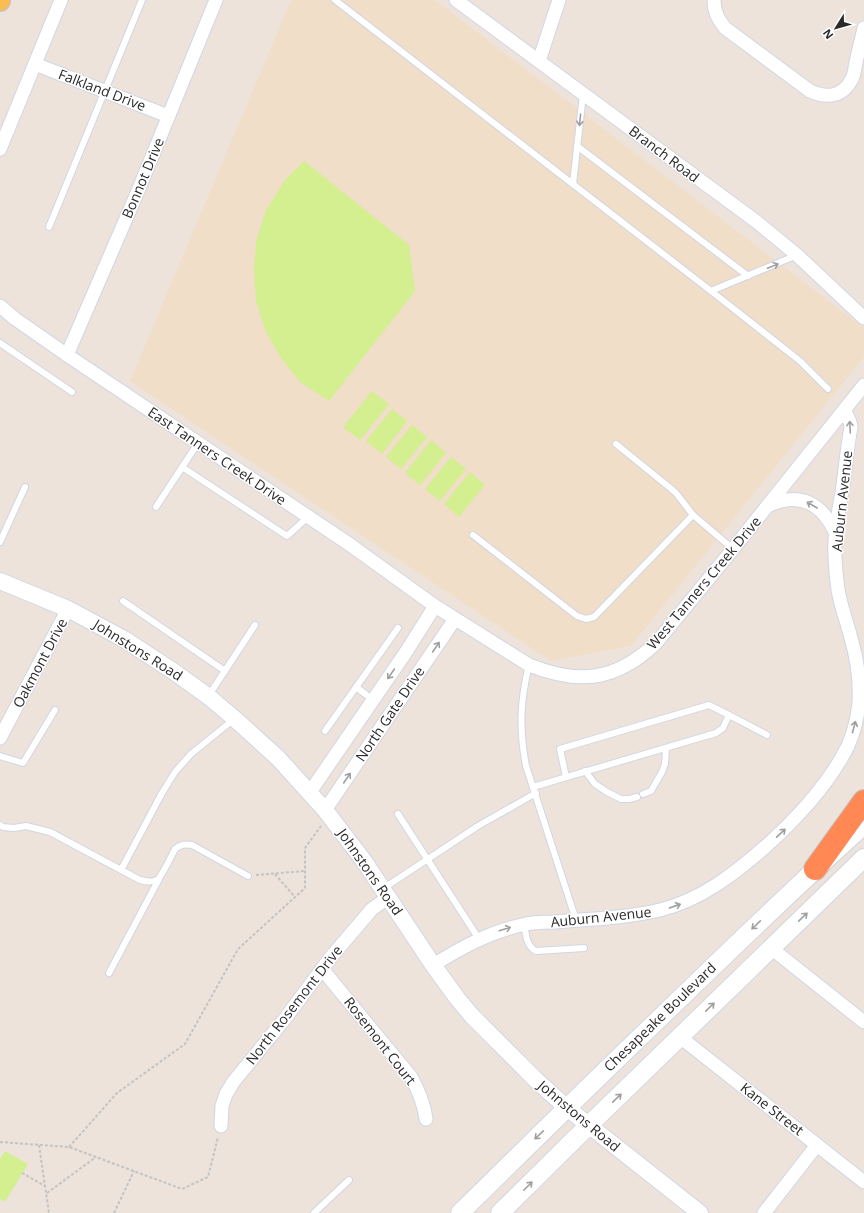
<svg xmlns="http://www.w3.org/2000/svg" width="864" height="1213" viewBox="0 0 864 1213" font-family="'Open Sans',sans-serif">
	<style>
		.education { fill: #f0dec9 }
		.pitch { fill: #d3ef8f }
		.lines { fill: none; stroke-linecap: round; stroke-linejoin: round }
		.service-casing { stroke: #d0d6e4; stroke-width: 8 }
		.minor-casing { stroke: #d0d6e4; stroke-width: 15 }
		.tertiary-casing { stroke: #d0d6e4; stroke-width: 18 }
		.secondary-casing { stroke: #d0d6e4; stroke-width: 20 }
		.primary-casing { stroke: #c3c3c3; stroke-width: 22 }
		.motorway-casing { stroke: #c3c3c3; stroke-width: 24 }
		.path { stroke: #c3c3c3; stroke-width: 2; stroke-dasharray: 3 2; stroke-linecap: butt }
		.service { stroke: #fff; stroke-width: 6 }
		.minor { stroke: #fff; stroke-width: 13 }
		.tertiary { stroke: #fff; stroke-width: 16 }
		.secondary { stroke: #fff; stroke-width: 18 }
		.primary { stroke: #f9bd54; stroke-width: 20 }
		.motorway { stroke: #ff8854; stroke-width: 22 }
		.oneway { stroke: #9f9f9f }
		.labels { text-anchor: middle; stroke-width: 3; stroke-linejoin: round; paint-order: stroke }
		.street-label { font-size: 14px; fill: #2a2a2a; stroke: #fff }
	</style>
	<rect width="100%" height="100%" fill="#ede3db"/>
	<!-- education -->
	<path class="education" d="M 291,0 L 435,0 L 864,328 L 864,357 L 631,646 L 551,661 L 130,381 Z"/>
	<!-- pitch -->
	<g class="pitch">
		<path d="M 304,161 L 409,245 L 415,291 L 329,401 L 300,382 L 281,358 L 266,332 L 256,301 L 254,270 L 256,242 L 266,210 L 285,180 Z"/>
		<path d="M 372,391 L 389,404 L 360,440 L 343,427 Z"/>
		<path d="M 392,409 L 407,421 L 382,454 L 366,441 Z"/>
		<path d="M 412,425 L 427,437 L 401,469 L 386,457 Z"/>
		<path d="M 431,440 L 446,453 L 420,485 L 405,473 Z"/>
		<path d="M 451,457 L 466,469 L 440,501 L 425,489 Z"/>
		<path d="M 470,472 L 485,485 L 459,517 L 444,504 Z"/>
		<path d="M 5,1151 L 28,1164 L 5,1202 L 0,1199 L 0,1159 Z"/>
	</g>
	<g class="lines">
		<defs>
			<g id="service">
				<path d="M 335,0 L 711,291 L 800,361 L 828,389"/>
				<path d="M 577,146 L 748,276"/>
				<path d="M 573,184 L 583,94"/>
				<path d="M 49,227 L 142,0"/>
				<path d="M 711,291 L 797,255"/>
				<path d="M 0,343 L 72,392"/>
				<path d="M 616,444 L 669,487 L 676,493 L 693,515 L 733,549"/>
				<path d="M 182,467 L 287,536 L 308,517"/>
				<path d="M 156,507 L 198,443"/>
				<path d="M 473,535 L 577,616 L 586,619 L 594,617 L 693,515"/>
				<path d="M 0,542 L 25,487"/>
				<path d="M 123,601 L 225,671"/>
				<path d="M 529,665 C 520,702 519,729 526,766 L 576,920"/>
				<path d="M 356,687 L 373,700"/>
				<path d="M 209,695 L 255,625"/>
				<path d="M 729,715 L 767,735"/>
				<path d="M 325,731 L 398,628"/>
				<path d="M 0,756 L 23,763 L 55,710"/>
				<path d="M 585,771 L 595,784 L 607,792 L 621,799 L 629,799 L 637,797"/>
				<path d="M 533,787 L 716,733 L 723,728 L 729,715 L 709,705 L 560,749 L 566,777"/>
				<path d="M 643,794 L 651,791 L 662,772 L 665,764 L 666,748"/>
				<path d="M 398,814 L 479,939"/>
				<path d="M 0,825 L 3,827 L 14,828 L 26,826 L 50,832 L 140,880 C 147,882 154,883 159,878 C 163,873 172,855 175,849 C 181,844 185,844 192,845 L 248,876"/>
				<path d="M 121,870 L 162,793 L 175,772 L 191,754 L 233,720"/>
				<path d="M 387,890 L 387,886 L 478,826 L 536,793"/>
				<path d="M 524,924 C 526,934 526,946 536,951 L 584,948"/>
				<path d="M 109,973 L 159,879"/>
				<path d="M 314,1213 L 349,1180"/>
			</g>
			<g id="minor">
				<path d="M 456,0 L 757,222 L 797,255 L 864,318"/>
				<path d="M 714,0 C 714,12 718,19 725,28 L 810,91 C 826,98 842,98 852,79 C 855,73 855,65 857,58 C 859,48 862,38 864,28"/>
				<path d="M 539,61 L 559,0"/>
				<path d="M 35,64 L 168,116"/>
				<path d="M 0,149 L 61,0"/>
				<path d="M 0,306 L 14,318 L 67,355 L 349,544 L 435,606 L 529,665 C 579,685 616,681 656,643 L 733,549 L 864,385"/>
				<path d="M 67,355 L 138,191 L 216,0"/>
				<path d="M 767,506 C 800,491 822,503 836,534"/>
				<path d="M 0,738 L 68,609"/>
				<path d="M 310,792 L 406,652 L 435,606"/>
				<path d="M 325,810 L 455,619"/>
				<path d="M 771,948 L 864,1022"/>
				<path d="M 433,965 C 461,948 489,932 522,925 C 532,922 544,922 554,922 C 590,919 626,918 660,910 C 701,900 734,874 765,847 C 794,821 822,792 842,757 C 852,741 857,722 859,703 C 860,682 857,658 851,638 C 847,622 841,607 838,590 C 836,574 834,557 835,541 C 836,525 839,508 842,492 C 845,471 847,449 851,427 L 850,422 L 844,410"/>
				<path d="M 322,969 L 411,1077 C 419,1091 424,1104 426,1119"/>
				<path d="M 680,1037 L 864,1182"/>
				<path d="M 221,1126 L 222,1106 L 226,1094 L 234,1081 L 284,1020 L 331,957 L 372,909 L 382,902 L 386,898 L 387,894"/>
				<path d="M 764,1213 L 817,1145"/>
			</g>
			<path id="tertiary" d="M 0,581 L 68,609 L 124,639 L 173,671 L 209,697 L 235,719 L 278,758 L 325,810 L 364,861 L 433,965 L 457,998 L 472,1016 L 536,1080 L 567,1108 L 700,1213"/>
			<g id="secondary">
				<path d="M 460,1213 C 527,1147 594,1081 662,1016 C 728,952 795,887 864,825"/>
				<path d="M 500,1213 L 589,1125 L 864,858"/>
			</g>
			<path id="primary" d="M 0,1 L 0,0"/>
			<path id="motorway" d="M 815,869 L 864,801"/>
		</defs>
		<!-- service casing -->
		<use href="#service" class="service-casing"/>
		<!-- minor casing -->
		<use href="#minor" class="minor-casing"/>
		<!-- tertiary casing -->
		<use href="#tertiary" class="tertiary-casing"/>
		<!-- secondary casing -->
		<use href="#secondary" class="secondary-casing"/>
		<!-- primary casing -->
		<use href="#primary" class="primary-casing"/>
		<!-- motorway casing -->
		<use href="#motorway" class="motorway-casing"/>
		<!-- path -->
		<g class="path">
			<path d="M 275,874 L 295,897"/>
			<path d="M 256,875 L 305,871"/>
			<path d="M 0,1142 L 69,1147 L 182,1189 L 208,1177 L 218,1137"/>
			<path d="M 39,1145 L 49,1213"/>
			<path d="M 69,1147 L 117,1093 L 185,1044 L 238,949 L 305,888 L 305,848 L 321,826"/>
			<path d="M 22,1173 L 45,1186"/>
			<path d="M 47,1193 L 96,1157"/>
			<path d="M 114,1213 L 134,1171"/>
		</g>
		<!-- service -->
		<use href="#service" class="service"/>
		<!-- minor -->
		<use href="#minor" class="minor"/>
		<!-- tertiary -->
		<use href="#tertiary" class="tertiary"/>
		<!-- secondary -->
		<use href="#secondary" class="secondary"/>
		<!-- primary -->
		<use href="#primary" class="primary"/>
		<!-- motorway -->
		<use href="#motorway" class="motorway"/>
	</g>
	<!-- one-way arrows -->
	<defs><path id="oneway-shaft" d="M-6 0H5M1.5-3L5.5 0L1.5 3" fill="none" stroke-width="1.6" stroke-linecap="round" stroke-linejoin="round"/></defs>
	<g class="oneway">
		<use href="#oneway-shaft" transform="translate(580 120) rotate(96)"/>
		<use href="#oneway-shaft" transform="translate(773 266) rotate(-22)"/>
		<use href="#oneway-shaft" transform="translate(850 427) rotate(-93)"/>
		<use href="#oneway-shaft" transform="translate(812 505) rotate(-150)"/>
		<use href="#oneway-shaft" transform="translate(436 647) rotate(-56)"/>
		<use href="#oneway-shaft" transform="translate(391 674) rotate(124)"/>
		<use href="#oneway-shaft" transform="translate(854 727) rotate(-75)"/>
		<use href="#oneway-shaft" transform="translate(347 778) rotate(-56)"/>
		<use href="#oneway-shaft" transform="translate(781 833) rotate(-43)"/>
		<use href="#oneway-shaft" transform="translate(675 906) rotate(-19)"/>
		<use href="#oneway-shaft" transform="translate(803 917) rotate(-44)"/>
		<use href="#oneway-shaft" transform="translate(756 925) rotate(136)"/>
		<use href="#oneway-shaft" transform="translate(505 929) rotate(-17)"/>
		<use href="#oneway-shaft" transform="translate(710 1007) rotate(-44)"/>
		<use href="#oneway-shaft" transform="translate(617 1098) rotate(-44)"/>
		<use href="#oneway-shaft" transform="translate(539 1135) rotate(136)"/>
		<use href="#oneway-shaft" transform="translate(528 1186) rotate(-45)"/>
	</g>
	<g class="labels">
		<!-- street labels -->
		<g class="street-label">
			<text transform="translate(102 90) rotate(21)" y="5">Falkland Drive</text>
			<text transform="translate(664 154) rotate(37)" y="5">Branch Road</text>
			<text transform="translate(143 178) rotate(-67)" y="5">Bonnot Drive</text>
			<text transform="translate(217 456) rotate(34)" y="5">East Tanners Creek Drive</text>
			<text transform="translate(842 501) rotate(-84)" y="5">Auburn Avenue</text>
			<text transform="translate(704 583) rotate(-50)" y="5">West Tanners Creek Drive</text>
			<text transform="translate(138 650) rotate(32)" y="5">Johnstons Road</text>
			<text transform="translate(40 663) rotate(-62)" y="5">Oakmont Drive</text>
			<text transform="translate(390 714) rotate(-56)" y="5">North Gate Drive</text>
			<text transform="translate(370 872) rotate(55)" y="5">Johnstons Road</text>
			<text transform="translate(601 917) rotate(-6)" y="5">Auburn Avenue</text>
			<text transform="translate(294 1005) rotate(-52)" y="5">North Rosemont Drive</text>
			<text transform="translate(660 1017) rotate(-44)" y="5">Chesapeake Boulevard</text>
			<text transform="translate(380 1041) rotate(52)" y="5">Rosemont Court</text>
			<text transform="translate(772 1109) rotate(38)" y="5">Kane Street</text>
			<text transform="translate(579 1116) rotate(40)" y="5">Johnstons Road</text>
		</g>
	</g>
	<!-- north arrow -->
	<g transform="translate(836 28) rotate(233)" stroke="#ffffff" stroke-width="3" paint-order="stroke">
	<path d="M0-3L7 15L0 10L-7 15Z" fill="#2a2a2a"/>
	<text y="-6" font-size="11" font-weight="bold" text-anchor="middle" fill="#2a2a2a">N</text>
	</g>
</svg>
